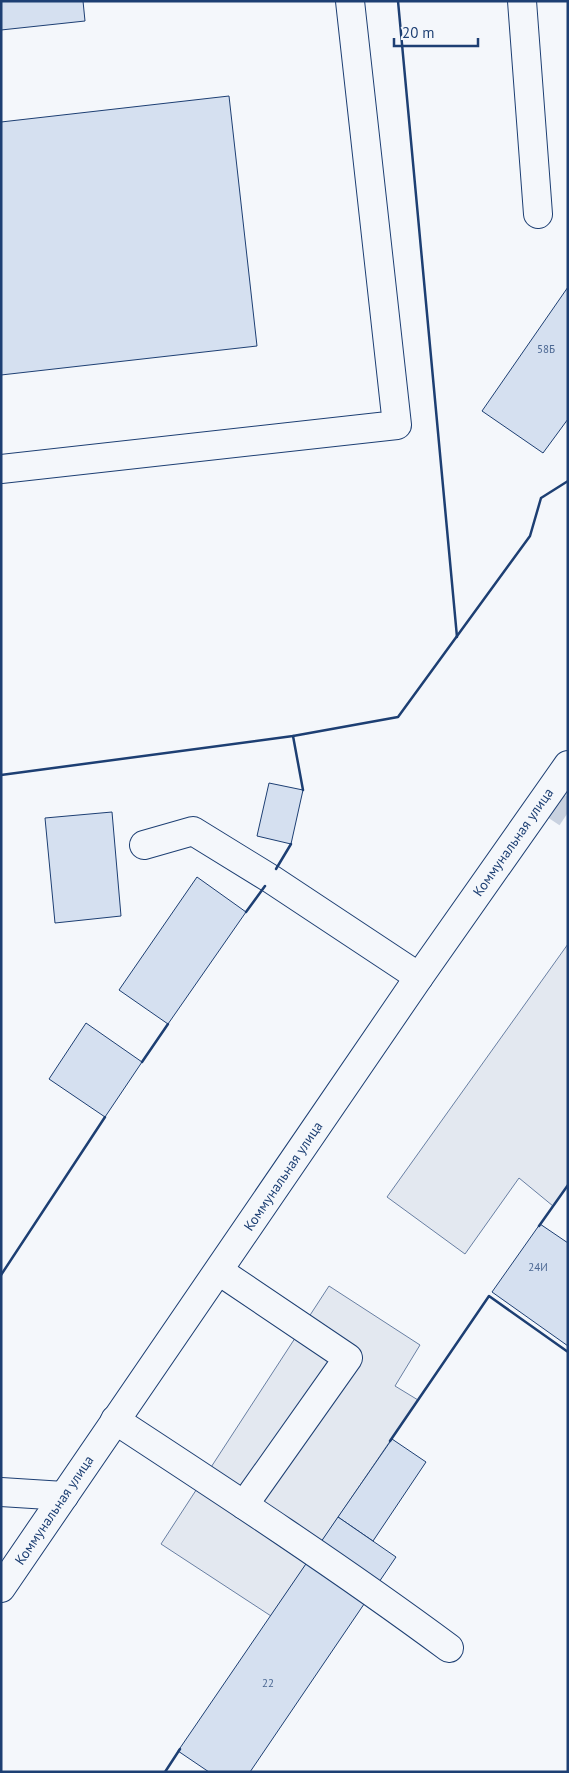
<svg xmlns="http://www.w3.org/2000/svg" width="569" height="1773" viewBox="0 0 569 1773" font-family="'PT Sans',sans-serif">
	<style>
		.parking { fill: #e3e8f0; stroke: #687fa3 }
		.building { fill: #d5e0f0; stroke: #1d3f73 }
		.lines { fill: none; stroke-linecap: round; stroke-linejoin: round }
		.minor-tunnel { stroke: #c9d2e0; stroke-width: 28; stroke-dasharray: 28 14; stroke-linecap: butt }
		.minor-casing { stroke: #1d3f73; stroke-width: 30 }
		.major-casing { stroke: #1d3f73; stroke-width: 30 }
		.minor { stroke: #f4f7fb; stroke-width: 28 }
		.major { stroke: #f4f7fb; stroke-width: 28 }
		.wall { stroke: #1d3f73; stroke-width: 2.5 }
		.labels { text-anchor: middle; stroke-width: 4; stroke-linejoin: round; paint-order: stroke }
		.number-label { font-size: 11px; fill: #4b6792 }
		.street-label { font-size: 14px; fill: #1d3f73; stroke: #f4f7fb }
	</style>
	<rect width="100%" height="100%" fill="#f4f7fb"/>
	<!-- parking -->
	<g class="parking">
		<path d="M 568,944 L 568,1185 L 553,1206 L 519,1178 L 465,1254 L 387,1197 Z"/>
		<path d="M 329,1286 L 420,1345 L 395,1386 L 418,1400 L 271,1616 L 161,1544 Z"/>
	</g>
	<!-- building -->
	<g class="building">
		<path d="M 1,1 L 83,1 L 85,21 L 1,30 Z"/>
		<path d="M 229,96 L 257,346 L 1,375 L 1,122 Z"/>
		<path d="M 568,287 L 568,419 L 543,453 L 482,411 Z"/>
		<path d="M 269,783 L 303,790 L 291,844 L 257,836 Z"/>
		<path d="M 112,812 L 121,916 L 55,923 L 45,818 Z"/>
		<path d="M 197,877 L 246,912 L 168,1024 L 119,990 Z"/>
		<path d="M 86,1023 L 142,1062 L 105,1117 L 49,1079 Z"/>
		<path d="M 540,1224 L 568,1243 L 568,1346 L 492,1292 Z"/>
		<path d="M 392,1439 L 426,1462 L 373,1541 L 338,1517 Z"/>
		<path d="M 338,1517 L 396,1557 L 250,1772 L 209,1772 L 178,1751 Z"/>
	</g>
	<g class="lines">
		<!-- minor-tunnel -->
		<path class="minor-tunnel" d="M 544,798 L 568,814"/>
		<defs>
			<g id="minor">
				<path d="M 522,1 L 538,214"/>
				<path d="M 1,469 L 397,425 L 350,1"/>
				<path d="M 144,845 L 193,831 L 271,879 L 419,977"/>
				<path d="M 219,1271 L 348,1358 L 244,1505"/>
				<path d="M 115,1420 C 228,1494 341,1568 449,1648"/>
				<path d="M 1,1492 L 64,1496"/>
			</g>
			<path id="major" d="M 1,1588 L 419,977 L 568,765"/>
		</defs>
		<!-- minor casing -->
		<use href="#minor" class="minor-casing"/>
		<!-- major casing -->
		<use href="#major" class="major-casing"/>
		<!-- minor -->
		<use href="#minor" class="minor"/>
		<!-- major -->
		<use href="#major" class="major"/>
		<!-- wall -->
		<g class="wall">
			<path d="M 398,1 L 457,637"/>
			<path d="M 293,736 L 303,790"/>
			<path d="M 1,775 L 293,736 L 398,717 L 530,536 L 541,498 L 568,481"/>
			<path d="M 276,869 L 291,844"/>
			<path d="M 246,912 L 265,886"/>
			<path d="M 142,1062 L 168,1024"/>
			<path d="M 539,1226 L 568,1185"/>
			<path d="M 1,1275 L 105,1117"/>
			<path d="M 390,1441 L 489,1296 L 568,1352"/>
			<path d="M 165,1772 L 180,1749"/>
		</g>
	</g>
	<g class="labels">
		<!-- number labels -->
		<g class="number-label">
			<text x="546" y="353">58Б</text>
			<text x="538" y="1271">24И</text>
			<text x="268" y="1687">22</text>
		</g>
		<!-- street labels -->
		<g class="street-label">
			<text transform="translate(513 842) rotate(-55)" y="5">Коммунальная улица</text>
			<text transform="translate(283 1176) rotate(-56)" y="5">Коммунальная улица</text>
			<text transform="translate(54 1510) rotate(-56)" y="5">Коммунальная улица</text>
		</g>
	</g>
	<!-- border -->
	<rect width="569" height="1773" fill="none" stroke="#1d3f73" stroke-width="5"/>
	<!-- scale -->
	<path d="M394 38v8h84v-8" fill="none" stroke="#1d3f73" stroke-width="2.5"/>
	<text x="402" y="38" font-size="15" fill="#1d3f73" stroke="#f4f7fb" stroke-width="4" paint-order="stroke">20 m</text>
</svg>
